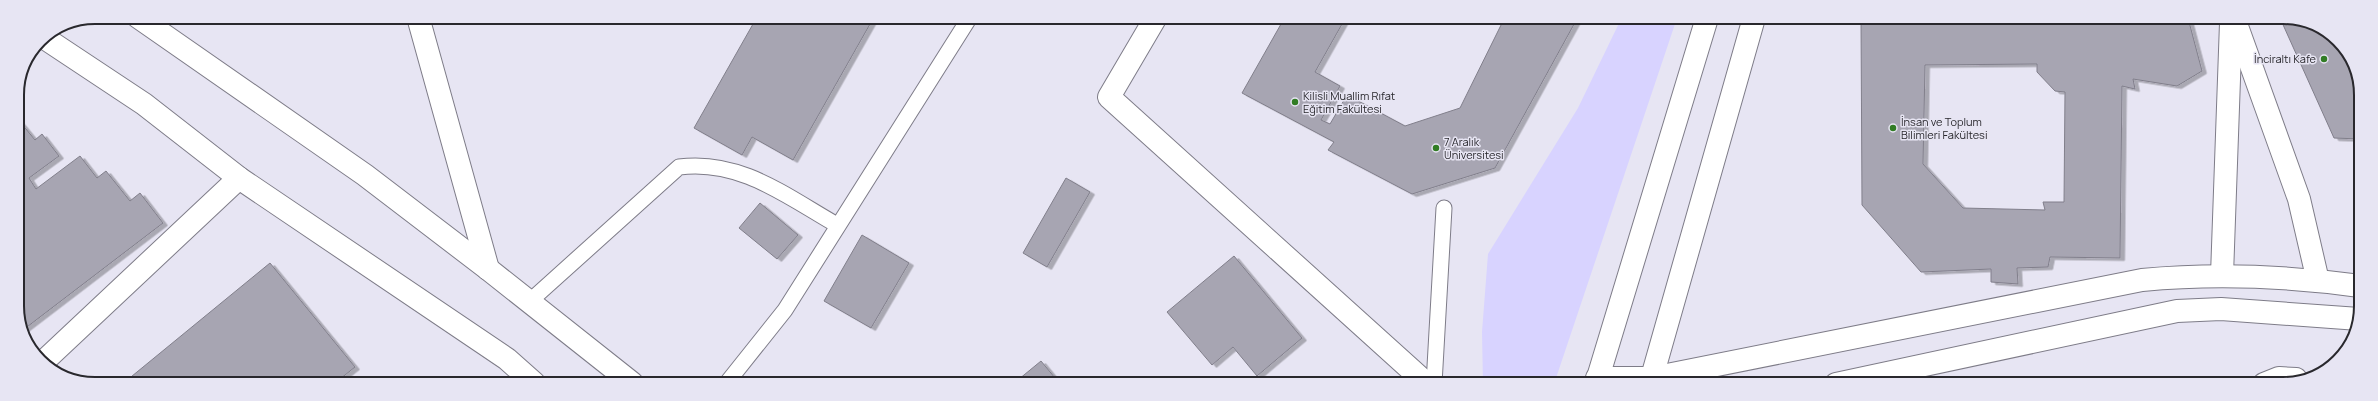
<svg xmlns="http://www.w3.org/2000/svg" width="2378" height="401" viewBox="0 0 2378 401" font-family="Manrope,sans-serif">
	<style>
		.green { fill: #d8d3ff }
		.building { fill: #a7a5b2; stroke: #817f8b; fill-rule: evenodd; filter: url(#shadow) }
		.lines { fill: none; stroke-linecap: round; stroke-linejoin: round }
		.service-casing { stroke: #7e7c88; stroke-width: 17 }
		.minor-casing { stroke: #7e7c88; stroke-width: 24 }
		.tertiary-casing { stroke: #7e7c88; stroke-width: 24 }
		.secondary-casing { stroke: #7e7c88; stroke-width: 24 }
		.service { stroke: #fff; stroke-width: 15 }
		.minor { stroke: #fff; stroke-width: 22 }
		.tertiary { stroke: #fff; stroke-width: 22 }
		.secondary { stroke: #fff; stroke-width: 22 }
		.poi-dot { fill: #317c24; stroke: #e7e5f3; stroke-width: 1.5 }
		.labels { text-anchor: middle; stroke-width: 3; stroke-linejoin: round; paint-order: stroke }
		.poi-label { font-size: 11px; fill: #29282d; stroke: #e7e5f3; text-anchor: start }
		.rim { fill: none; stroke: #29282d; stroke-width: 2 }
	</style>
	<defs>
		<filter id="shadow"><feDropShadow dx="4.5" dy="2.5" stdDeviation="0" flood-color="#0004"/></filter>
	</defs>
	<rect width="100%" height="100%" fill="#e7e5f3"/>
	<!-- green -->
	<path class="green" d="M 1622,17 L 1677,18 L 1554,384 L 1483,384 L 1482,332 L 1488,254 L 1578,108 Z"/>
	<!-- building -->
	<g class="building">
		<path d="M 757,17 L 874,17 L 793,160 L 752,137 L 742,155 L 694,128 Z"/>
		<path d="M 1285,17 L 1346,17 L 1315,72 L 1340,86 L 1321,120 L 1330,124 L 1347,95 L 1405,126 L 1460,108 L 1505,17 L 1578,17 L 1495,168 L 1412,194 L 1328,150 L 1334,142 L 1242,93 Z"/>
		<path d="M 1861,18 L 2188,18 L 2202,71 L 2177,86 L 2133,79 L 2135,89 L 2122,86 L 2120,258 L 2050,257 L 2048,267 L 2017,268 L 2018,284 L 1991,282 L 1991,269 L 1921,272 L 1862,205 ZM 2037,64 L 2037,72 L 2055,91 L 2065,92 L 2064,202 L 2043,202 L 2045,210 L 1963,208 L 1923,164 L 1925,65 Z"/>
		<path d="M 2280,18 L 2294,18 L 2338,40 L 2359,79 L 2360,139 L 2334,138 Z"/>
		<path d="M 17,118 L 35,140 L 42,134 L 59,156 L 29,178 L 36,189 L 80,156 L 97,178 L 106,171 L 130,201 L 140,193 L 163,223 L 23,330 L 19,322 Z"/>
		<path d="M 1066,178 L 1090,192 L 1047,267 L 1023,253 Z"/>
		<path d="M 760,203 L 798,235 L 777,259 L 739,228 Z"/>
		<path d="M 862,235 L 909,263 L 871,328 L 824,301 Z"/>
		<path d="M 1234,256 L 1302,338 L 1257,376 L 1233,347 L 1212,365 L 1167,312 Z"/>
		<path d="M 270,263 L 355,367 L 335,383 L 128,383 L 126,381 Z"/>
		<path d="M 1041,361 L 1060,384 L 1013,384 Z"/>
		<path d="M 1123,379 L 1127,384 L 1118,384 Z"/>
	</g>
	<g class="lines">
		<defs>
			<g id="service">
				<path d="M 529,302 L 679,167 C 740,159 786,196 837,225"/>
				<path d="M 726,384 L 785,310 L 970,17"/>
				<path d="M 1434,384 L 1444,208"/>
			</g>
			<g id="minor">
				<path d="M 1156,17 L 1109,97 L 1427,384"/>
				<path d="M 2234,18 L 2299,199 L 2318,281"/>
				<path d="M 2222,275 L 2231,23"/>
				<path d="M 42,363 L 239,178"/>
				<path d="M 1597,378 L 1652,378 L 2142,280 C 2216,273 2287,276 2360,286"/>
				<path d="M 1836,384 L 2177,311 L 2221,309 L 2359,319"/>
				<path d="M 2264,384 L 2279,378 L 2296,379"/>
			</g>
			<g id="tertiary">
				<path d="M 418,17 L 488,269"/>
				<path d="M 1596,384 L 1707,18"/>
				<path d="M 1650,384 L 1754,18"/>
			</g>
			<g id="secondary">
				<path d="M 138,17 L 365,175 L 488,269 L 632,383"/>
				<path d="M 43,37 L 144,104 L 239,178 L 507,359 L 534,383"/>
			</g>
		</defs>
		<!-- service casing -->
		<use href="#service" class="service-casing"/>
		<!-- minor casing -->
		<use href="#minor" class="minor-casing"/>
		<!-- tertiary casing -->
		<use href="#tertiary" class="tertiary-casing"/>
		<!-- secondary casing -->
		<use href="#secondary" class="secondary-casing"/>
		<!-- service -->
		<use href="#service" class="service"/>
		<!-- minor -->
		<use href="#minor" class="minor"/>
		<!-- tertiary -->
		<use href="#tertiary" class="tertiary"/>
		<!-- secondary -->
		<use href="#secondary" class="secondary"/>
	</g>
	<!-- markers -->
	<g class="poi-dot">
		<circle cx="2324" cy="59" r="4"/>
		<circle cx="1295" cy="102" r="4"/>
		<circle cx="1893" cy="128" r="4"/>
		<circle cx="1436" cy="148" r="4"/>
	</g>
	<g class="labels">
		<!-- poi labels -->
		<g class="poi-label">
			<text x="2316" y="63" text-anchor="end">İnciraltı Kafe</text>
			<text x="1303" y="100">Kilisli Muallim Rıfat<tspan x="1303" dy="13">Eğitim Fakültesi</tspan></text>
			<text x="1901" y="126">İnsan ve Toplum<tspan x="1901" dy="13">Bilimleri Fakültesi</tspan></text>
			<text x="1444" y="146">7 Aralık<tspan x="1444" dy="13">Üniversitesi</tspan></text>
		</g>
	</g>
	<!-- crop -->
	<path d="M0 0H2378V401H0ZM95 24H2283A71 71 0 0 1 2354 95V306A71 71 0 0 1 2283 377H95A71 71 0 0 1 24 306V95A71 71 0 0 1 95 24Z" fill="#e7e5f3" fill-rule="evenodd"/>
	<path class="rim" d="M95 24H2283A71 71 0 0 1 2354 95V306A71 71 0 0 1 2283 377H95A71 71 0 0 1 24 306V95A71 71 0 0 1 95 24Z"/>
</svg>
